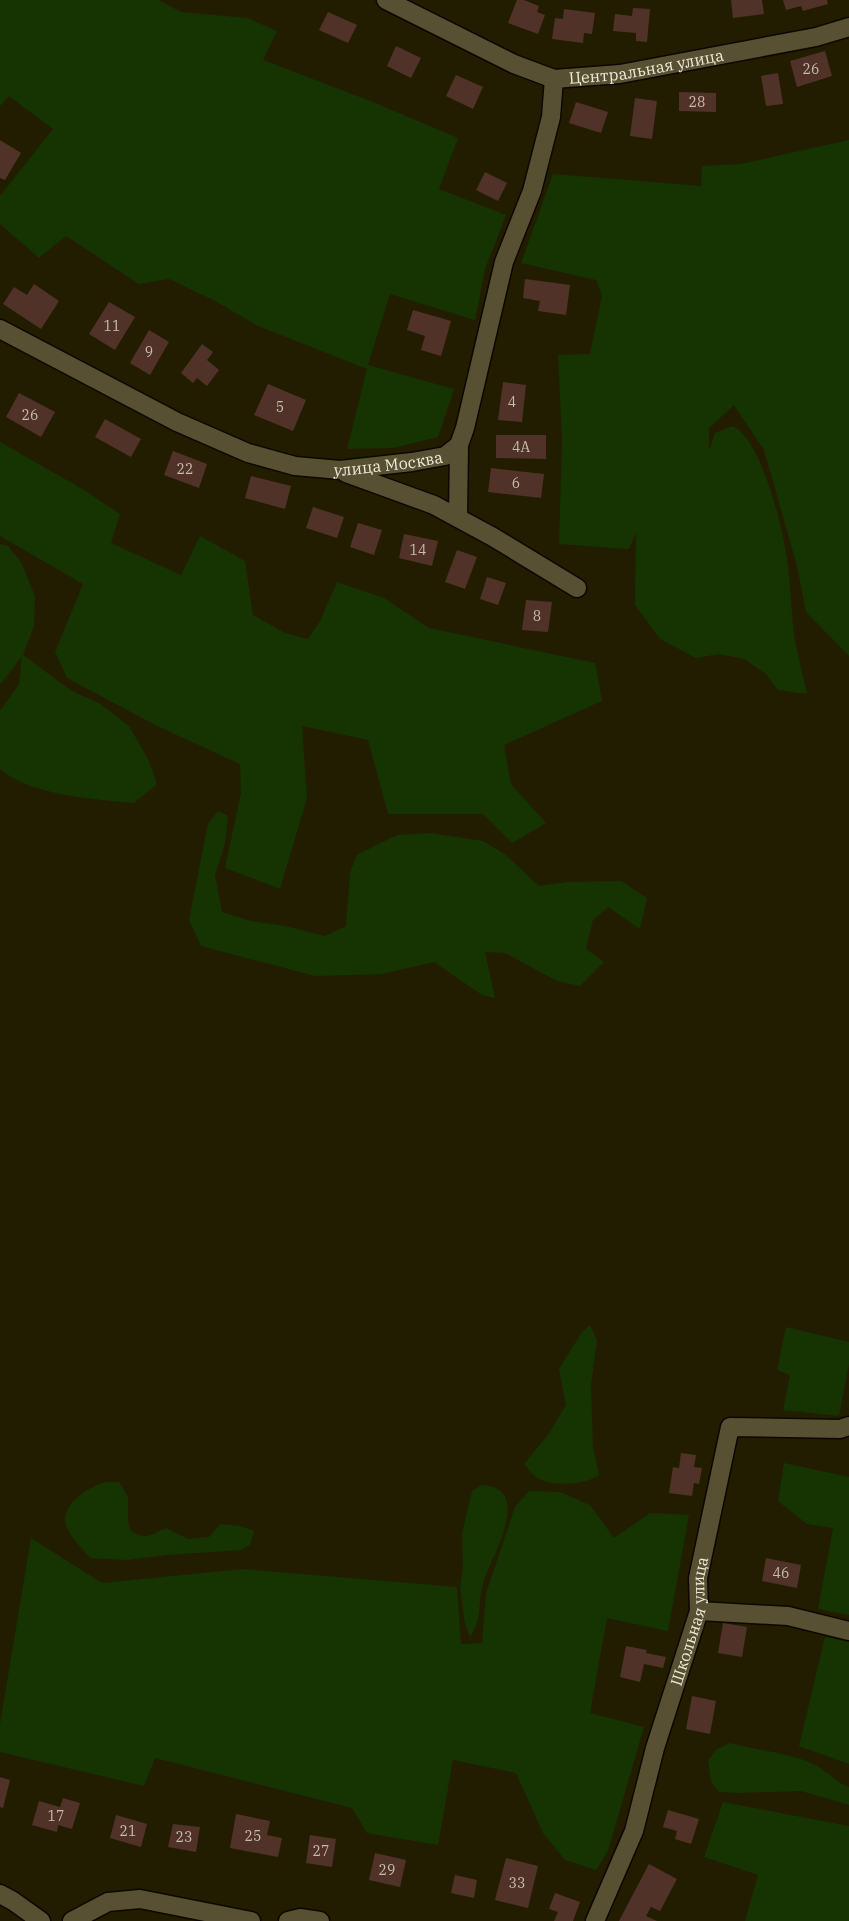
<svg xmlns="http://www.w3.org/2000/svg" width="849" height="1921" viewBox="0 0 849 1921" font-family="'IBM Plex Serif',serif">
	<style>
		.green { fill: #163302 }
		.building { fill: #503228 }
		.lines { fill: none; stroke-linecap: round; stroke-linejoin: round }
		.minor-casing { stroke: #0d0700; stroke-width: 21 }
		.minor { stroke: #575032; stroke-width: 18 }
		.labels { text-anchor: middle; stroke-width: 4.5; stroke-linejoin: round; paint-order: stroke }
		.number-label { font-size: 14px; fill: #c6bdad }
		.street-label { font-size: 16px; fill: #eeebd9; stroke: #1a1400 }
	</style>
	<rect width="100%" height="100%" fill="#231d00"/>
	<!-- green -->
	<g class="green">
		<path d="M 0,0 L 159,0 L 181,12 L 247,18 L 277,31 L 263,60 L 373,102 L 458,138 L 439,189 L 506,215 L 485,269 L 475,320 L 390,294 L 368,365 L 454,389 L 438,437 L 393,448 L 347,449 L 367,369 L 258,326 L 215,301 L 169,279 L 139,284 L 66,236 L 39,258 L 0,224 L 0,196 L 53,129 L 9,96 L 0,106 Z"/>
		<path d="M 849,140 L 849,656 L 806,612 L 797,566 L 764,450 L 734,405 L 709,428 L 709,451 L 715,433 L 733,426 C 761,439 783,528 787,559 C 791,586 791,614 795,641 C 799,659 803,676 807,694 L 778,690 L 766,674 L 744,659 L 719,654 L 696,658 L 660,639 L 635,605 L 636,533 L 629,549 L 559,544 L 562,441 L 558,355 L 590,354 L 602,296 L 596,280 L 521,263 L 553,174 L 701,186 L 702,166 L 741,164 Z"/>
		<path d="M 0,442 L 84,490 L 120,514 L 111,543 L 181,575 L 200,536 L 245,561 L 253,615 L 285,633 L 308,639 L 320,621 L 337,582 L 384,598 L 429,628 L 595,663 L 602,701 L 504,745 L 511,784 L 546,823 L 512,843 L 483,814 L 388,814 L 368,740 L 302,726 L 307,798 L 280,889 L 225,868 L 241,793 L 240,764 L 157,726 L 67,678 L 55,652 L 83,584 L 0,536 Z"/>
		<path d="M 0,544 L 8,546 L 21,562 L 35,596 L 34,626 L 23,655 L 72,691 L 99,703 L 129,726 L 148,759 L 157,784 L 134,803 C 93,799 32,796 0,769 L 0,711 L 19,684 L 22,656 L 0,685 Z"/>
		<path d="M 218,811 L 228,816 L 225,844 L 215,875 L 222,912 L 251,921 L 285,926 L 325,936 L 346,926 L 350,872 L 357,855 L 397,835 L 430,833 L 483,841 L 506,855 L 539,886 L 567,882 L 621,881 L 647,898 L 640,929 L 608,907 L 593,920 L 586,949 L 604,962 L 580,986 L 557,981 L 505,953 L 485,952 L 495,998 L 482,995 L 434,962 L 382,974 L 315,976 L 201,946 L 189,920 L 208,824 Z"/>
		<path d="M 590,1325 L 597,1340 L 591,1385 L 593,1447 L 599,1475 C 586,1485 552,1487 537,1478 C 532,1475 528,1468 524,1464 L 548,1435 L 566,1405 L 559,1369 L 582,1332 Z"/>
		<path d="M 786,1327 L 849,1342 L 849,1364 L 839,1416 L 783,1410 L 790,1375 L 777,1370 Z"/>
		<path d="M 784,1463 L 849,1477 L 849,1615 L 818,1609 L 833,1528 L 807,1524 L 778,1501 Z"/>
		<path d="M 105,1482 L 119,1482 L 128,1497 L 128,1522 L 131,1531 C 148,1541 149,1535 166,1528 L 188,1539 L 209,1537 L 220,1524 L 240,1526 L 254,1531 L 250,1545 L 241,1550 L 168,1555 L 127,1560 L 90,1558 C 83,1549 72,1539 67,1528 C 58,1505 87,1488 105,1482 Z"/>
		<path d="M 482,1485 C 486,1486 493,1486 496,1488 C 526,1504 490,1560 483,1583 C 478,1601 482,1621 470,1637 L 465,1624 L 460,1588 L 463,1565 L 462,1534 L 472,1491 Z"/>
		<path d="M 529,1491 L 560,1492 L 590,1505 L 614,1538 L 650,1513 L 689,1515 L 668,1631 L 607,1618 L 590,1713 L 644,1727 L 608,1851 L 596,1870 L 565,1860 L 543,1833 L 516,1773 L 453,1760 L 438,1845 L 367,1833 L 352,1808 L 155,1758 L 144,1786 L 0,1752 L 0,1724 L 31,1538 L 102,1583 L 243,1569 L 457,1587 L 461,1644 L 482,1643 L 486,1593 L 515,1507 Z"/>
		<path d="M 825,1637 L 849,1642 L 849,1764 L 799,1746 Z"/>
		<path d="M 730,1743 C 758,1751 787,1752 813,1764 C 827,1770 834,1782 849,1787 L 849,1805 L 801,1791 L 739,1793 L 719,1792 L 711,1782 L 708,1760 L 717,1749 Z"/>
		<path d="M 723,1802 L 849,1826 L 849,1921 L 745,1921 L 758,1875 L 704,1857 Z"/>
	</g>
	<!-- building -->
	<g class="building">
		<path d="M 517,0 L 524,0 L 539,6 L 537,12 L 545,15 L 538,34 L 508,23 Z"/>
		<path d="M 731,0 L 762,0 L 764,14 L 733,18 Z"/>
		<path d="M 783,0 L 827,0 L 828,4 L 803,11 L 801,6 L 786,10 Z"/>
		<path d="M 633,8 L 650,9 L 647,42 L 636,41 L 636,33 L 613,31 L 615,14 L 632,16 Z"/>
		<path d="M 564,9 L 595,13 L 592,34 L 584,33 L 583,43 L 552,39 L 555,18 L 563,19 Z"/>
		<path d="M 328,12 L 357,25 L 348,43 L 319,30 Z"/>
		<path d="M 396,46 L 421,58 L 411,78 L 387,66 Z"/>
		<path d="M 825,51 L 832,76 L 797,87 L 790,61 Z"/>
		<path d="M 778,73 L 783,104 L 766,106 L 761,76 Z"/>
		<path d="M 456,75 L 483,87 L 473,109 L 446,96 Z"/>
		<path d="M 679,92 L 716,93 L 716,112 L 679,111 Z"/>
		<path d="M 635,98 L 657,101 L 652,139 L 630,136 Z"/>
		<path d="M 576,102 L 608,112 L 601,133 L 569,123 Z"/>
		<path d="M 0,140 L 21,153 L 5,180 L 0,178 Z"/>
		<path d="M 485,172 L 507,183 L 498,201 L 476,190 Z"/>
		<path d="M 525,279 L 570,285 L 566,315 L 538,311 L 540,301 L 523,298 Z"/>
		<path d="M 34,284 L 59,301 L 41,329 L 3,304 L 14,287 L 27,295 Z"/>
		<path d="M 109,302 L 135,317 L 115,350 L 89,334 Z"/>
		<path d="M 413,310 L 451,321 L 441,356 L 421,350 L 425,336 L 407,330 Z"/>
		<path d="M 149,330 L 169,342 L 150,375 L 130,363 Z"/>
		<path d="M 202,344 L 213,352 L 207,360 L 219,370 L 207,386 L 197,378 L 193,383 L 181,373 Z"/>
		<path d="M 503,382 L 526,385 L 522,422 L 498,420 Z"/>
		<path d="M 268,384 L 306,400 L 293,431 L 254,415 Z"/>
		<path d="M 19,393 L 55,412 L 41,437 L 6,417 Z"/>
		<path d="M 105,419 L 141,439 L 131,457 L 95,437 Z"/>
		<path d="M 496,435 L 546,435 L 546,459 L 496,458 Z"/>
		<path d="M 173,451 L 207,464 L 199,488 L 164,475 Z"/>
		<path d="M 491,468 L 544,474 L 541,498 L 488,492 Z"/>
		<path d="M 251,476 L 291,486 L 285,509 L 245,498 Z"/>
		<path d="M 313,507 L 344,517 L 337,538 L 306,528 Z"/>
		<path d="M 358,523 L 382,530 L 374,555 L 350,547 Z"/>
		<path d="M 404,534 L 438,541 L 432,566 L 399,558 Z"/>
		<path d="M 457,550 L 477,557 L 465,589 L 445,582 Z"/>
		<path d="M 487,577 L 506,583 L 498,605 L 480,599 Z"/>
		<path d="M 526,600 L 552,602 L 548,632 L 522,630 Z"/>
		<path d="M 681,1453 L 696,1455 L 694,1467 L 702,1468 L 699,1484 L 694,1483 L 692,1496 L 669,1493 L 673,1467 L 679,1468 Z"/>
		<path d="M 766,1558 L 801,1565 L 797,1588 L 762,1581 Z"/>
		<path d="M 723,1623 L 747,1627 L 742,1657 L 718,1653 Z"/>
		<path d="M 626,1646 L 647,1650 L 646,1653 L 666,1657 L 663,1668 L 644,1664 L 640,1682 L 620,1677 Z"/>
		<path d="M 692,1696 L 716,1701 L 710,1734 L 686,1729 Z"/>
		<path d="M 0,1777 L 10,1780 L 3,1808 L 0,1807 Z"/>
		<path d="M 63,1798 L 80,1803 L 72,1829 L 58,1825 L 57,1832 L 32,1825 L 39,1801 L 60,1807 Z"/>
		<path d="M 668,1810 L 699,1819 L 691,1844 L 675,1839 L 677,1831 L 663,1827 Z"/>
		<path d="M 236,1814 L 270,1821 L 267,1835 L 282,1838 L 278,1857 L 230,1848 Z"/>
		<path d="M 116,1815 L 147,1824 L 141,1847 L 110,1838 Z"/>
		<path d="M 173,1824 L 200,1827 L 196,1852 L 168,1847 Z"/>
		<path d="M 310,1835 L 336,1839 L 332,1867 L 306,1863 Z"/>
		<path d="M 375,1853 L 406,1860 L 400,1887 L 369,1880 Z"/>
		<path d="M 506,1858 L 538,1866 L 528,1908 L 495,1900 Z"/>
		<path d="M 649,1864 L 677,1879 L 660,1911 L 651,1907 L 646,1916 L 657,1921 L 619,1921 Z"/>
		<path d="M 455,1875 L 477,1880 L 474,1898 L 451,1893 Z"/>
		<path d="M 555,1893 L 580,1902 L 573,1921 L 554,1921 L 558,1912 L 549,1909 Z"/>
	</g>
	<g class="lines">
		<defs>
			<g id="minor">
				<path id="s1" d="M 386,0 L 514,64 L 554,79 L 620,74 L 816,37 L 849,27"/>
				<path id="s2" d="M 0,329 L 177,422 L 248,453 L 295,466 L 340,470 L 412,462 L 445,456 L 459,445 L 465,428 L 504,262 L 532,191 L 551,117 L 554,79"/>
				<path d="M 346,473 L 434,505 L 493,537 L 577,588"/>
				<path d="M 458,518 L 459,445"/>
				<path d="M 699,1611 L 788,1616 L 849,1631"/>
				<path d="M 0,1894 L 13,1901 L 41,1921"/>
				<path d="M 72,1921 L 108,1902 L 140,1899 L 251,1921"/>
				<path d="M 288,1921 L 300,1918 L 320,1921"/>
				<path id="s3" d="M 595,1921 L 634,1831 L 655,1748 L 699,1611 L 698,1578 L 730,1427 L 840,1429 L 849,1426"/>
			</g>
		</defs>
		<!-- minor casing -->
		<use href="#minor" class="minor-casing"/>
		<!-- minor -->
		<use href="#minor" class="minor"/>
	</g>
	<g class="labels">
		<!-- number labels -->
		<g class="number-label">
			<text x="811" y="74">26</text>
			<text x="697" y="107">28</text>
			<text x="112" y="331">11</text>
			<text x="149" y="357">9</text>
			<text x="512" y="407">4</text>
			<text x="280" y="412">5</text>
			<text x="30" y="420">26</text>
			<text x="521" y="452">4А</text>
			<text x="185" y="474">22</text>
			<text x="516" y="488">6</text>
			<text x="418" y="555">14</text>
			<text x="537" y="621">8</text>
			<text x="781" y="1578">46</text>
			<text x="56" y="1821">17</text>
			<text x="128" y="1836">21</text>
			<text x="253" y="1841">25</text>
			<text x="184" y="1842">23</text>
			<text x="321" y="1856">27</text>
			<text x="387" y="1875">29</text>
			<text x="517" y="1888">33</text>
		</g>
		<!-- street labels -->
		<g class="street-label">
			<text dy="6" stroke="none"><textPath href="#s1" startOffset="279">Центральная улица</textPath></text>
			<text dy="6" stroke="none"><textPath href="#s2" startOffset="420">улица Москва</textPath></text>
			<text dy="6" stroke="none"><textPath href="#s3" startOffset="316">Школьная улица</textPath></text>
		</g>
	</g>
</svg>
